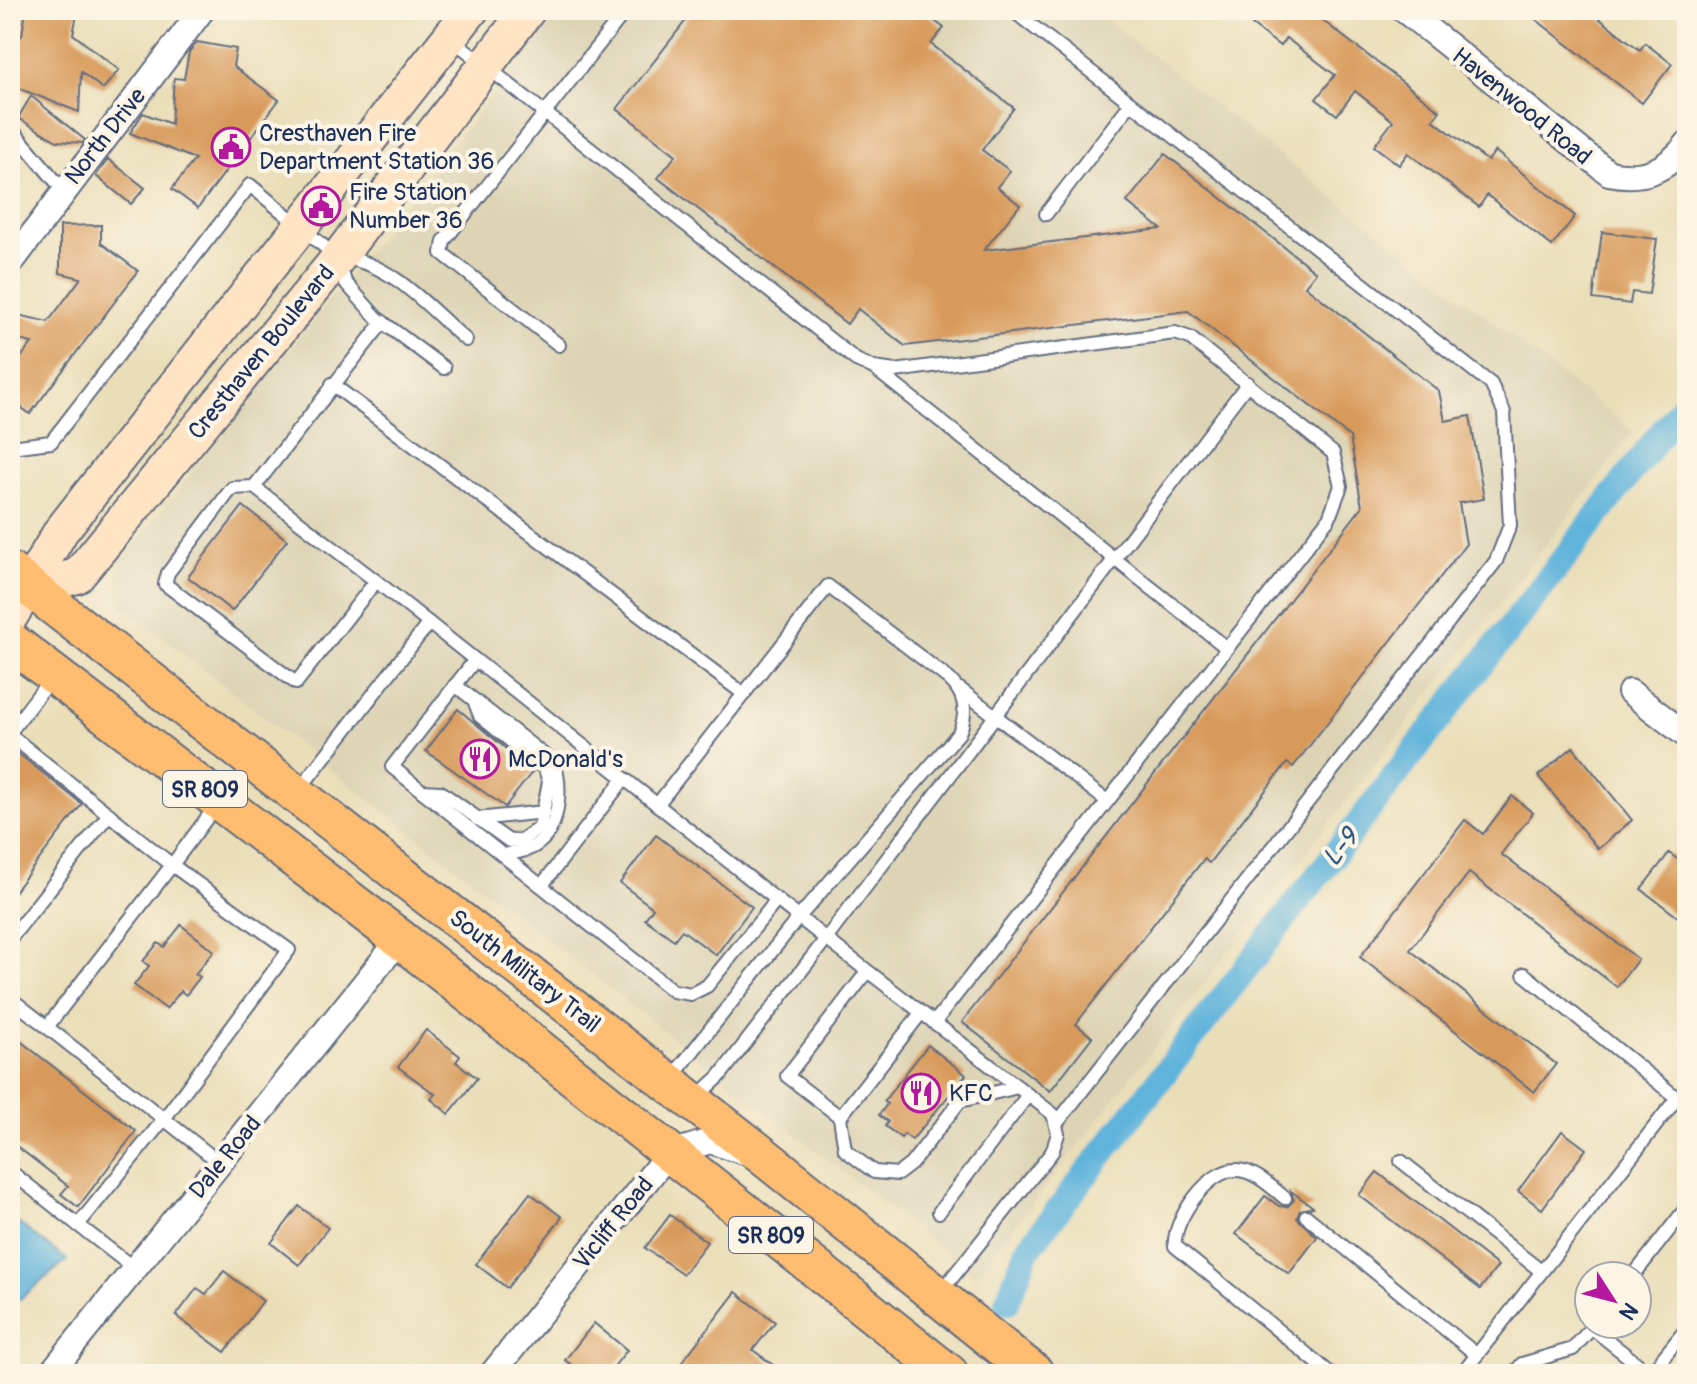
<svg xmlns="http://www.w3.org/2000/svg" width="1697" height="1384" viewBox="0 0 1697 1384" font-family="Pangolin,sans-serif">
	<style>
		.built { fill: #ddd4b6 }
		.water { fill: #60b4dc; stroke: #3e729d; stroke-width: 2 }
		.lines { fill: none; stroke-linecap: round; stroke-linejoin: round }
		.canal { stroke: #60b4dc; stroke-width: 26 }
		.building { fill: #d89a5a }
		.lane-casing { stroke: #636c7e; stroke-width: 16 }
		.street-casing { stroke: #636c7e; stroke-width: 28 }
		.secondary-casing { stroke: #636c7e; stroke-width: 38 }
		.primary-casing { stroke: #636c7e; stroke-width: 42 }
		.lane { stroke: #fff; stroke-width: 12 }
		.street { stroke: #fff; stroke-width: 24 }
		.secondary { stroke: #fee4c5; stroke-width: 34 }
		.primary { stroke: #fdbc6f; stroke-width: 38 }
		.labels { text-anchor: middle; stroke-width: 8; stroke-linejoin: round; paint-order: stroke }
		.shield { fill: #fcf5e5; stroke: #5e6a86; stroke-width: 2 }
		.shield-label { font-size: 22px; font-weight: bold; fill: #1b2f5e }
		.street-label { font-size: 24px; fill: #1b2f5e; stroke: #fcf5e5 }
		.poi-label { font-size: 24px; fill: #1b2f5e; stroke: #fcf5e5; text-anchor: start }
		.water-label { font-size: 26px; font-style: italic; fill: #305784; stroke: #fcf5e5 }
	</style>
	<rect width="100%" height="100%" fill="#fcf5e5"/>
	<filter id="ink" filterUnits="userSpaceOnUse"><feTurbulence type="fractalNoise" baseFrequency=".0125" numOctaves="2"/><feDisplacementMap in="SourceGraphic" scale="16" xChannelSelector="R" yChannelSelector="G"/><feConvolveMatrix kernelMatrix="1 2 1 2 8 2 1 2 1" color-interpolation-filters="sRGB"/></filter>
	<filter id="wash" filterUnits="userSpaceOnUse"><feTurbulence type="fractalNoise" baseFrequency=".006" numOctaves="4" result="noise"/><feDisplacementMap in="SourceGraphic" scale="32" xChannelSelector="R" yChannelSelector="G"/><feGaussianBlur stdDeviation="1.8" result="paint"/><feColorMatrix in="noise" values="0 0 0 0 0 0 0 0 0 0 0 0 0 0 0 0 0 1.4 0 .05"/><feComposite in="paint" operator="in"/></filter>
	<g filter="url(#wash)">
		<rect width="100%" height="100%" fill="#eadeb9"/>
		<!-- built -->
		<path class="built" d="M 560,10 L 1094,10 L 1634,432 L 976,1276 L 120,604 L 118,565 Z"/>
		<!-- water -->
		<path class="water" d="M 10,1217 L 67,1260 L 10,1307 Z"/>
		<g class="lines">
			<!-- canal -->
			<path class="canal" d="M 1007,1302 L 1028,1249 L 1687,400"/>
		</g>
		<g id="blocks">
			<!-- building -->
			<g class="building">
				<path d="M 26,10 L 78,10 L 73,34 L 119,70 L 103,89 L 81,72 L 79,112 L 10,85 L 10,50 L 22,35 Z"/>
				<path d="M 694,10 L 920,10 L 944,28 L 931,44 L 1014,108 L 982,150 L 1010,171 L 997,187 L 1020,205 L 984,250 L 1161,229 L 1127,202 L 1165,154 L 1316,272 L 1305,286 L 1439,391 L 1445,421 L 1470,416 L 1484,499 L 1459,503 L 1466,544 L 1293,767 L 1287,763 L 1209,863 L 1204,859 L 1076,1024 L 1092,1037 L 1050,1091 L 962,1022 L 1362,507 L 1350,437 L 1188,311 L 905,346 L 858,309 L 847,324 L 658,178 L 676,155 L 617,109 Z"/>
				<path d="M 1262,10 L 1309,10 L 1440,111 L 1433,120 L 1488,161 L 1495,151 L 1575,216 L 1552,246 L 1487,195 L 1479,207 L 1408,153 L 1399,165 L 1374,146 L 1393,121 L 1355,91 L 1337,115 L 1316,99 L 1335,75 L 1286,38 L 1280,46 L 1252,25 Z"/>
				<path d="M 1524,10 L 1607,10 L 1600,19 L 1640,50 L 1645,43 L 1672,64 L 1642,103 Z"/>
				<path d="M 197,42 L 236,49 L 233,66 L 279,100 L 198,208 L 172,189 L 195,159 L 130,133 L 143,113 L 171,124 L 174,78 L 184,79 L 189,52 Z"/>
				<path d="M 31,96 L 85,140 L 83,143 L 57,141 L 18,118 Z"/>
				<path d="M 108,159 L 145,188 L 131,204 L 96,176 Z"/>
				<path d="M 101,225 L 101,243 L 138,271 L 30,414 L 10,399 L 10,371 L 32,343 L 10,338 L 10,313 L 48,322 L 81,278 L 60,273 L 60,226 Z"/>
				<path d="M 1602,232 L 1657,239 L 1649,294 L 1632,292 L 1630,304 L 1593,299 Z"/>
				<path d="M 243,506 L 287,540 L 232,611 L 188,577 Z"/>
				<path d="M 458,709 L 533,771 L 505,807 L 426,751 Z"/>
				<path d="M 10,747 L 82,804 L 10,897 Z"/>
				<path d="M 1573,747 L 1632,820 L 1598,849 L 1538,776 Z"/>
				<path d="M 1512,796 L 1533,813 L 1501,854 L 1638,959 L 1617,987 L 1469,873 L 1410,950 L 1556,1064 L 1534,1092 L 1360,957 L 1465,820 L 1483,834 Z"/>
				<path d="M 656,835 L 752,907 L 716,955 L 682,930 L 674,940 L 645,919 L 653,908 L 620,883 Z"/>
				<path d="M 1669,853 L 1687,866 L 1687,924 L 1641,889 Z"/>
				<path d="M 181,925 L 214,951 L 195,974 L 200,977 L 186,995 L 181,991 L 166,1009 L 134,985 L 149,966 L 143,961 L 158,943 L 164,947 Z"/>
				<path d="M 426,1030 L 460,1056 L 456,1062 L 477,1078 L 449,1114 L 431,1099 L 435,1094 L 398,1067 Z"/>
				<path d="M 10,1033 L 136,1131 L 78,1207 L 61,1194 L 68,1186 L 10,1141 Z"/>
				<path d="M 928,1045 L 966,1075 L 912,1140 L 904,1134 L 901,1138 L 885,1126 L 888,1122 L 879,1115 L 887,1104 L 884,1101 Z"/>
				<path d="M 1562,1131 L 1586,1149 L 1542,1209 L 1518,1191 Z"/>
				<path d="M 1377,1172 L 1498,1266 L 1480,1289 L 1359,1195 Z"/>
				<path d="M 1291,1191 L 1313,1207 L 1300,1210 L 1297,1218 L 1317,1237 L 1289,1274 L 1236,1234 L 1265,1196 L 1279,1206 L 1287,1207 L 1294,1200 Z"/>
				<path d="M 530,1193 L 562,1217 L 507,1288 L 476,1264 Z"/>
				<path d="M 299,1206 L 328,1228 L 299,1265 L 271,1243 Z"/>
				<path d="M 670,1215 L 707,1242 L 683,1274 L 645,1248 Z"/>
				<path d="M 224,1271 L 263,1301 L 225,1352 L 176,1316 L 197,1288 L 206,1294 Z"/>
				<path d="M 736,1292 L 775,1322 L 753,1350 L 785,1374 L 689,1374 L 679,1366 Z"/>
				<path d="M 594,1323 L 627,1350 L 608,1374 L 583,1374 L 565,1360 Z"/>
			</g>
		</g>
	</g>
	<g filter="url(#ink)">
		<use href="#blocks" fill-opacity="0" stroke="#636c7e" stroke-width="2"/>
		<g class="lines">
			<defs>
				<g id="lane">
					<path d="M 1012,10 L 1491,384 L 1504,412 L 1510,525 L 1496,561 L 1057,1123"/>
					<path d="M 452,39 L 856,360 L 874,368 L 895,371 L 1175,333 L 1190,338 L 1333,453 L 1341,486 L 1329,518 L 934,1023"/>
					<path d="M 10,127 L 63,190"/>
					<path d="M 1046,214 L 1131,103"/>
					<path d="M 345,259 C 390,261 433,312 466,340"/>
					<path d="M 559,345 L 442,253 L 444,241 L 626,10"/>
					<path d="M 875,369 L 1227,648"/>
					<path d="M 332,384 L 744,694"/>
					<path d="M 10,447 L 51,442 L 250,185 L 338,258 L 345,282 L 377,318 L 444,368"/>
					<path d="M 254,487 L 376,581 L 296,683 L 165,584 L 168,573 L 232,488 L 254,487 L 383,322"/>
					<path d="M 376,581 L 826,939 L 1248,383"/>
					<path d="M 475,660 L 392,767 L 673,991 L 691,994 L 707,986 L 777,900"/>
					<path d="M 455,685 L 554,763 C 562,785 560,826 540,842 C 530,851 517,852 504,855"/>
					<path d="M 960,689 L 1107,801"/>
					<path d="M 10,732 L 52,677"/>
					<path d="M 10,735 L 172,865 L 218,803"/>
					<path d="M 298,791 L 429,623"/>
					<path d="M 422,791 L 441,792 L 509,841 L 522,840 L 540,827 L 549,782 L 545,769 L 480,716 L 474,700"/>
					<path d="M 657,805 L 828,586 L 949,679 C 966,695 968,712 959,733 L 799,917 L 670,1080"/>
					<path d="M 477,819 L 544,812"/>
					<path d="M 542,885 L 624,779"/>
					<path d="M 10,939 L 109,814"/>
					<path d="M 867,972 L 787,1076 L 840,1117 L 845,1150 L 874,1172 L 898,1174 L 911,1164 L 960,1101 L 1018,1087"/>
					<path d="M 10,998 L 220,1163"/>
					<path d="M 47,1027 L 172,865 L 289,950 L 164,1119 L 78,1225 L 135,1269"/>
					<path d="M 695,1099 L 719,1077 L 826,939 L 1053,1114 L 1058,1134 L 1052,1152 L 940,1293"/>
					<path d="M 840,1117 L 921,1013"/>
					<path d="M 1401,1161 L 1541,1271"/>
					<path d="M 10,1171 L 78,1225"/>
					<path d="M 1285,1198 C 1271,1187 1256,1171 1237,1170 C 1209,1168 1172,1221 1175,1246 L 1331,1374"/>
					<path d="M 939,1212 L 1028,1095"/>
					<path d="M 1306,1216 L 1477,1355"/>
					<path d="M 1633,1276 L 1687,1207"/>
					<path d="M 1592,1328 L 1650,1374"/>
					<path d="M 1462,1374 L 1677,1098 L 1524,974"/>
					<path d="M 1514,1374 L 1522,1364 L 1573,1349 L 1595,1324"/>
					<path d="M 1650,1374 L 1687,1328"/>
				</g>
				<g id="street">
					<path d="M 1404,10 L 1609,173 C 1643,180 1666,171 1687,144"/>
					<path d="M 10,264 L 202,10"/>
					<path d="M 1630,692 L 1687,736"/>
					<path d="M 50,1374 L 400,939"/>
					<path d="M 492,1374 L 668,1154 L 710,1141 L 744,1152"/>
				</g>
				<g id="secondary">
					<path d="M 30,588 L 77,576 L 83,569 L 331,267 L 528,10"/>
					<path d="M 10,617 L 61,531 L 471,10"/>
				</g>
				<g id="primary">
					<path d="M 10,572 L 767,1159 L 1035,1374"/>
					<path d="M 10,641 L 400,939 L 949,1374"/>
				</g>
			</defs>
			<!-- lane casing -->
			<use href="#lane" class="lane-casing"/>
			<!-- street casing -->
			<use href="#street" class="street-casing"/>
			<!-- secondary casing -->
			<use href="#secondary" class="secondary-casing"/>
			<!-- primary casing -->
			<use href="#primary" class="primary-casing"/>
			<!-- lane -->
			<use href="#lane" class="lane"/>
			<!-- street -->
			<use href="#street" class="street"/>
			<!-- secondary -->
			<use href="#secondary" class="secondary"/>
			<!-- primary -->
			<use href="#primary" class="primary"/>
		</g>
	</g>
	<!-- icons -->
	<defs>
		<symbol id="civic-ring" viewBox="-11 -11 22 22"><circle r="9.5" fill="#fcf5e5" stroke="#b5179e" stroke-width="1.5"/><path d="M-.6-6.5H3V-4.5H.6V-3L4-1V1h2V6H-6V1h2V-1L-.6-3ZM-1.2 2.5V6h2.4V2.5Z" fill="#b5179e"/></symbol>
		<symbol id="restaurant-ring" viewBox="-11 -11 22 22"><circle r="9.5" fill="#fcf5e5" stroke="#b5179e" stroke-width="1.5"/><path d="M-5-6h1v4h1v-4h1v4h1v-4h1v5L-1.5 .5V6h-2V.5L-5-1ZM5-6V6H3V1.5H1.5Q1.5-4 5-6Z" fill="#b5179e"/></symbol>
	</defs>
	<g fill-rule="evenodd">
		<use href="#civic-ring" x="209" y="125" width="44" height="44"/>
		<use href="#civic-ring" x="299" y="184" width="44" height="44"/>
		<use href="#restaurant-ring" x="458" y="737" width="44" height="44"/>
		<use href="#restaurant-ring" x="899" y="1071" width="44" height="44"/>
	</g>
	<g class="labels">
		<!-- shield labels -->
		<g class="shield">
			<rect x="163" y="771" width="84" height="36" rx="6"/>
			<rect x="729" y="1217" width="84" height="36" rx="6"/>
		</g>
		<g class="shield-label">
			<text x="205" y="797">SR 809</text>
			<text x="771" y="1243">SR 809</text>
		</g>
		<!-- street labels -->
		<g class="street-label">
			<text transform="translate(1522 106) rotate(39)" y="8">Havenwood Road</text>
			<text transform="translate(105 136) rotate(-52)" y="8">North Drive</text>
			<text transform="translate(261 352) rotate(-51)" y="8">Cresthaven Boulevard</text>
			<text transform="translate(525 971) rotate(38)" y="8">South Military Trail</text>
			<text transform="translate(225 1157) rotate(-51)" y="8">Dale Road</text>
			<text transform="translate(613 1223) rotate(-51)" y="8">Vicliff Road</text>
		</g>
		<!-- poi labels -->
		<g class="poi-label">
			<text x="259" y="141">Cresthaven Fire<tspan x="259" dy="28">Department Station 36</tspan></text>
			<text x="349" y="200">Fire Station<tspan x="349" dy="28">Number 36</tspan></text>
			<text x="508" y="767">McDonald's</text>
			<text x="949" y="1101">KFC</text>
		</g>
		<!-- water labels -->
		<g class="water-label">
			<text transform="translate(1340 847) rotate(-52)" y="9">L-9</text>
		</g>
	</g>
	<!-- margin -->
	<rect width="1697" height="1384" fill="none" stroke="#fcf5e5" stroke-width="40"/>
	<!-- north arrow -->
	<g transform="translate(1613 1300) rotate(126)"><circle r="38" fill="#fcf5e5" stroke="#a2a6af" stroke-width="2"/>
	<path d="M0-6L14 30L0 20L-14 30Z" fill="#b5179e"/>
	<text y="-12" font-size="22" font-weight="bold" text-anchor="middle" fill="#1b2f5e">N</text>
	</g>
</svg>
